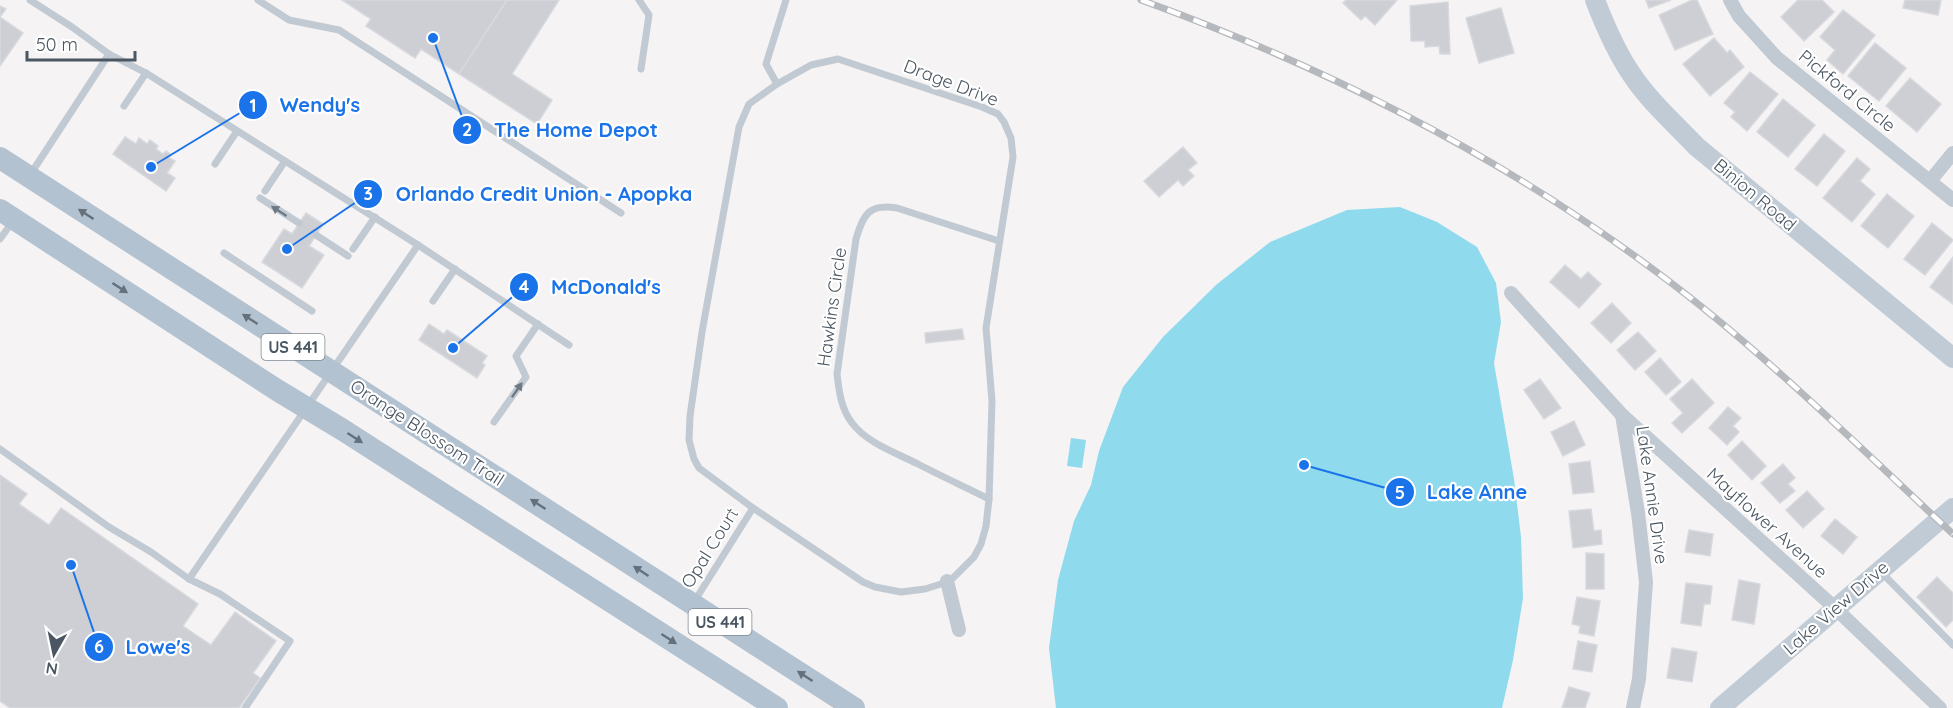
<svg xmlns="http://www.w3.org/2000/svg" width="1953" height="708" viewBox="0 0 1953 708" font-family="Quicksand,sans-serif">
	<style>
		.water { fill: #90daee }
		.building { fill: #cdcfd5; stroke: #d7d9de; stroke-width: 1.5 }
		.lines { fill: none; stroke-linecap: round; stroke-linejoin: round }
		.lane { stroke: #c1cad2; stroke-width: 7 }
		.street { stroke: #c1cad2; stroke-width: 14 }
		.secondary { stroke: #c1cbd6; stroke-width: 20 }
		.primary { stroke: #b3c2d1; stroke-width: 22 }
		.rail-casing { stroke: #b5b8bd; stroke-width: 7 }
		.rail { stroke: #fff; stroke-width: 4.5; stroke-dasharray: 14; stroke-linecap: butt }
		.oneway { fill: #6e7983 }
		.oneway2 { fill: #64717d }
		.labels { text-anchor: middle; stroke-width: 4.5; stroke-linejoin: round; paint-order: stroke }
		.shield { fill: #fff; stroke: #808990; stroke-width: 1.5 }
		.shield-label { font-size: 16px; font-weight: bold; fill: #4a5661 }
		.street-label { font-size: 18px; fill: #4a5661; stroke: #fff }
		.leader { fill: none; stroke: #1a73e8; stroke-width: 2 }
		.callout-dot { fill: #1a73e8; stroke: #fff; stroke-width: 2 }
		.mark-label { font-size: 18px; text-anchor: middle; font-weight: bold; fill: #fff }
		.callout-label { font-size: 20px; text-anchor: middle; font-weight: bold; fill: #1a73e8; stroke: #fff; stroke-width: 4.5; stroke-linejoin: round; paint-order: stroke }
	</style>
	<rect width="100%" height="100%" fill="#f5f3f3"/>
	<!-- water -->
	<g class="water">
		<path d="M 1400,207 L 1437,222 L 1477,247 L 1496,283 L 1501,322 L 1494,363 L 1514,479 L 1521,537 L 1523,598 L 1513,660 L 1502,708 L 1056,708 L 1049,648 L 1058,580 L 1074,521 L 1091,485 L 1099,451 L 1123,387 L 1163,337 L 1216,285 L 1270,242 L 1347,210 Z"/>
		<path d="M 1071,438 L 1086,440 L 1082,468 L 1067,466 Z"/>
	</g>
	<!-- building -->
	<g class="building">
		<path d="M 342,0 L 507,0 L 459,74 L 421,49 L 415,58 L 366,26 L 371,19 Z"/>
		<path d="M 507,0 L 559,0 L 512,74 L 552,100 L 537,124 L 459,74 Z"/>
		<path d="M 1346,0 L 1397,0 L 1375,25 L 1365,16 L 1361,20 L 1343,3 Z"/>
		<path d="M 1646,0 L 1671,0 L 1649,8 Z"/>
		<path d="M 1692,0 L 1697,0 L 1713,34 L 1675,50 L 1659,15 Z"/>
		<path d="M 1798,0 L 1822,0 L 1834,12 L 1804,41 L 1781,17 Z"/>
		<path d="M 1905,0 L 1941,0 L 1938,15 L 1903,8 Z"/>
		<path d="M 1448,2 L 1450,54 L 1440,54 L 1439,46 L 1425,47 L 1425,41 L 1411,41 L 1410,6 Z"/>
		<path d="M 0,6 L 6,9 L 0,17 L 23,33 L 0,66 Z"/>
		<path d="M 1501,8 L 1514,53 L 1479,63 L 1466,18 Z"/>
		<path d="M 1843,10 L 1875,35 L 1843,74 L 1827,60 L 1835,50 L 1820,37 Z"/>
		<path d="M 1714,38 L 1727,53 L 1730,50 L 1744,67 L 1710,96 L 1683,64 Z"/>
		<path d="M 1875,43 L 1906,68 L 1879,101 L 1848,76 Z"/>
		<path d="M 1750,72 L 1778,94 L 1747,131 L 1731,117 L 1735,112 L 1724,103 Z"/>
		<path d="M 1910,78 L 1941,104 L 1917,132 L 1886,106 Z"/>
		<path d="M 1783,99 L 1815,125 L 1788,157 L 1757,132 Z"/>
		<path d="M 1824,134 L 1845,151 L 1817,186 L 1795,169 Z"/>
		<path d="M 125,137 L 136,144 L 139,138 L 147,144 L 150,140 L 158,146 L 156,149 L 163,154 L 166,151 L 170,154 L 168,157 L 175,161 L 167,173 L 175,178 L 166,191 L 113,154 Z"/>
		<path d="M 1183,147 L 1197,163 L 1188,170 L 1194,176 L 1183,186 L 1178,180 L 1159,197 L 1144,181 Z"/>
		<path d="M 1857,158 L 1870,169 L 1860,181 L 1875,194 L 1852,222 L 1823,198 Z"/>
		<path d="M 1887,194 L 1914,216 L 1888,248 L 1861,226 Z"/>
		<path d="M 306,213 L 323,224 L 309,246 L 324,255 L 302,288 L 262,262 L 284,229 L 292,234 Z"/>
		<path d="M 1932,223 L 1953,240 L 1925,275 L 1904,259 Z"/>
		<path d="M 1953,257 L 1953,304 L 1930,287 Z"/>
		<path d="M 1565,265 L 1581,279 L 1588,272 L 1601,284 L 1579,308 L 1550,282 Z"/>
		<path d="M 1612,303 L 1631,323 L 1611,343 L 1591,323 Z"/>
		<path d="M 429,324 L 444,334 L 447,330 L 487,356 L 482,363 L 485,365 L 477,378 L 419,340 Z"/>
		<path d="M 962,329 L 964,339 L 926,343 L 925,333 Z"/>
		<path d="M 1638,332 L 1656,351 L 1635,370 L 1617,350 Z"/>
		<path d="M 1660,358 L 1681,382 L 1666,395 L 1645,372 Z"/>
		<path d="M 1540,379 L 1561,408 L 1544,419 L 1524,390 Z"/>
		<path d="M 1692,379 L 1714,403 L 1682,433 L 1672,423 L 1683,413 L 1670,399 Z"/>
		<path d="M 1728,407 L 1741,418 L 1733,426 L 1739,432 L 1727,445 L 1709,428 Z"/>
		<path d="M 1574,421 L 1585,445 L 1563,456 L 1551,432 Z"/>
		<path d="M 1742,441 L 1766,466 L 1752,480 L 1728,455 Z"/>
		<path d="M 1590,461 L 1594,492 L 1573,494 L 1569,464 Z"/>
		<path d="M 1783,464 L 1795,478 L 1788,484 L 1795,491 L 1780,503 L 1761,483 Z"/>
		<path d="M 0,475 L 27,494 L 19,504 L 49,525 L 61,508 L 198,604 L 183,626 L 211,645 L 235,612 L 276,641 L 253,673 L 260,678 L 239,708 L 10,708 L 0,701 Z"/>
		<path d="M 1807,491 L 1824,509 L 1803,528 L 1786,510 Z"/>
		<path d="M 1591,509 L 1594,531 L 1601,530 L 1602,544 L 1573,548 L 1569,511 Z"/>
		<path d="M 1835,519 L 1857,537 L 1843,554 L 1821,536 Z"/>
		<path d="M 1689,530 L 1713,534 L 1710,556 L 1685,552 Z"/>
		<path d="M 1586,553 L 1604,554 L 1604,589 L 1586,589 Z"/>
		<path d="M 1937,577 L 1953,593 L 1953,620 L 1946,627 L 1917,597 Z"/>
		<path d="M 1739,580 L 1760,584 L 1754,624 L 1732,620 Z"/>
		<path d="M 1686,583 L 1712,586 L 1710,604 L 1704,604 L 1701,626 L 1681,623 Z"/>
		<path d="M 1577,597 L 1600,601 L 1594,636 L 1579,633 L 1580,626 L 1572,624 Z"/>
		<path d="M 1578,641 L 1597,645 L 1592,672 L 1573,669 Z"/>
		<path d="M 1672,648 L 1697,652 L 1692,682 L 1667,678 Z"/>
		<path d="M 1569,687 L 1590,693 L 1585,708 L 1562,708 Z"/>
	</g>
	<g class="lines">
		<!-- lane -->
		<g class="lane">
			<path d="M 30,0 L 72,27 L 109,54 L 146,73 L 418,245 L 569,345"/>
			<path d="M 258,0 L 289,20 L 339,30 L 621,213"/>
			<path d="M 639,0 L 649,15 L 641,69"/>
			<path d="M 838,59 L 982,107 L 998,114 L 1004,122 L 1011,138 L 1013,157 L 986,328 L 992,401 L 989,499 L 986,526 L 981,544 L 974,557 L 953,578 L 941,584 L 925,589 L 901,592 L 875,587 L 863,582 L 753,508 L 699,468 L 694,459 L 689,440 L 690,416 L 702,332 L 739,127 L 749,104 L 777,84 L 811,65 Z"/>
			<path d="M 777,84 L 766,64 L 786,0"/>
			<path d="M 124,106 L 146,73"/>
			<path d="M 215,164 L 237,131"/>
			<path d="M 30,175 L 109,54"/>
			<path d="M 265,191 L 285,161"/>
			<path d="M 260,198 L 299,223"/>
			<path d="M 316,235 L 348,256"/>
			<path d="M 0,239 L 13,221"/>
			<path d="M 353,249 L 375,217"/>
			<path d="M 224,253 L 312,311"/>
			<path d="M 433,301 L 455,269"/>
			<path d="M 494,422 L 526,377 L 516,356 L 538,324"/>
			<path d="M 0,449 L 109,527 L 151,552 L 189,579 L 220,594 L 290,641 L 245,708"/>
			<path d="M 989,499 C 965,487 941,476 918,464 C 896,453 867,443 852,423 C 841,409 839,391 837,374 L 856,239 C 863,214 870,203 897,208 L 999,241"/>
			<path d="M 1882,573 L 1953,645"/>
			<path d="M 189,579 L 418,245"/>
			<path d="M 694,602 L 753,508"/>
		</g>
		<!-- street -->
		<g class="street">
			<path d="M 1730,0 L 1739,16 L 1777,58 L 1953,200"/>
			<path d="M 1930,181 L 1953,153"/>
			<path d="M 1511,293 L 1622,415 L 1836,609 L 1940,708"/>
			<path d="M 1622,415 L 1638,513 L 1646,582 L 1639,679 L 1633,708"/>
			<path d="M 947,581 L 959,630"/>
		</g>
		<!-- secondary -->
		<g class="secondary">
			<path d="M 1595,0 C 1605,26 1616,52 1632,75 C 1650,102 1675,124 1697,147 L 1953,358"/>
			<path d="M 1720,708 L 1953,508"/>
		</g>
		<!-- primary -->
		<g class="primary">
			<path d="M 0,158 L 854,708"/>
			<path d="M 0,210 L 277,390 L 343,430 L 777,708"/>
		</g>
		<defs>
			<path id="rail" d="M 1141,0 C 1326,67 1500,155 1658,273 C 1763,351 1857,445 1953,534"/>
		</defs>
		<!-- rail casing -->
		<use href="#rail" class="rail-casing"/>
		<!-- rail -->
		<use href="#rail" class="rail"/>
	</g>
	<!-- one-way arrows -->
	<defs><path id="oneway-solid" d="M-6-.8H1V-3.2L6.5 0L1 3.2V.8H-6Z" transform="scale(1.5)"/></defs>
	<g class="oneway">
		<use href="#oneway-solid" transform="translate(279 211) rotate(-147)"/>
		<use href="#oneway-solid" transform="translate(517 390) rotate(-55)"/>
	</g>
	<g class="oneway2">
		<use href="#oneway-solid" transform="translate(86 214) rotate(-147)"/>
		<use href="#oneway-solid" transform="translate(120 288) rotate(33)"/>
		<use href="#oneway-solid" transform="translate(250 319) rotate(-147)"/>
		<use href="#oneway-solid" transform="translate(355 438) rotate(33)"/>
		<use href="#oneway-solid" transform="translate(538 504) rotate(-147)"/>
		<use href="#oneway-solid" transform="translate(641 571) rotate(-147)"/>
		<use href="#oneway-solid" transform="translate(669 639) rotate(33)"/>
		<use href="#oneway-solid" transform="translate(805 676) rotate(-147)"/>
	</g>
	<g class="labels">
		<!-- shield labels -->
		<g class="shield">
			<rect x="261.5" y="334" width="63" height="26" rx="4.5"/>
			<rect x="688.5" y="609" width="63" height="26" rx="4.5"/>
		</g>
		<g class="shield-label">
			<text x="293" y="353">US 441</text>
			<text x="720" y="628">US 441</text>
		</g>
		<!-- street labels -->
		<g class="street-label">
			<text transform="translate(951 83) rotate(21)" y="6">Drage Drive</text>
			<text transform="translate(1847 91) rotate(39)" y="6">Pickford Circle</text>
			<text transform="translate(1755 195) rotate(40)" y="6">Binion Road</text>
			<text transform="translate(832 307) rotate(-82)" y="6">Hawkins Circle</text>
			<text transform="translate(427 433) rotate(33)" y="6">Orange Blossom Trail</text>
			<text transform="translate(1652 495) rotate(82)" y="6">Lake Annie Drive</text>
			<text transform="translate(1767 523) rotate(42)" y="6">Mayflower Avenue</text>
			<text transform="translate(710 548) rotate(-58)" y="6">Opal Court</text>
			<text transform="translate(1836 608) rotate(-41)" y="6">Lake View Drive</text>
		</g>
	</g>
	<!-- callouts -->
	<path class="leader" d="M151 167L253 105M433 38L467 130M287 249L368 194M453 348L524 287M1304 465L1400 492M71 565L99 647"/>
	<g class="callout-dot">
		<circle cx="151" cy="167" r="6"/>
		<circle cx="433" cy="38" r="6"/>
		<circle cx="287" cy="249" r="6"/>
		<circle cx="453" cy="348" r="6"/>
		<circle cx="1304" cy="465" r="6"/>
		<circle cx="71" cy="565" r="6"/>
		<circle cx="253" cy="105" r="15"/>
		<circle cx="467" cy="130" r="15"/>
		<circle cx="368" cy="194" r="15"/>
		<circle cx="524" cy="287" r="15"/>
		<circle cx="1400" cy="492" r="15"/>
		<circle cx="99" cy="647" r="15"/>
	</g>
	<g class="mark-label">
		<text x="253" y="112">1</text>
		<text x="467" y="136">2</text>
		<text x="368" y="200">3</text>
		<text x="524" y="293">4</text>
		<text x="1400" y="499">5</text>
		<text x="99" y="653">6</text>
	</g>
	<g class="callout-label">
		<text x="320" y="112">Wendy's</text>
		<text x="576" y="137">The Home Depot</text>
		<text x="544" y="201">Orlando Credit Union - Apopka</text>
		<text x="606" y="294">McDonald's</text>
		<text x="1477" y="499">Lake Anne</text>
		<text x="158" y="654">Lowe's</text>
	</g>
	<!-- north arrow -->
	<g transform="translate(54 654) rotate(189)" stroke="#ffffff" stroke-width="4.5" paint-order="stroke">
	<path d="M0-4.5L10 22L0 15L-10 22Z" fill="#4a5661"/>
	<text y="-9" font-size="16" font-weight="bold" text-anchor="middle" fill="#4a5661">N</text>
	</g>
	<!-- scale -->
	<path d="M27 51v9h108v-9" fill="none" stroke="#4a5661" stroke-width="3"/>
	<text x="36" y="51" font-size="18" fill="#4a5661" stroke="#ffffff" stroke-width="4.5" paint-order="stroke">50 m</text>
</svg>
